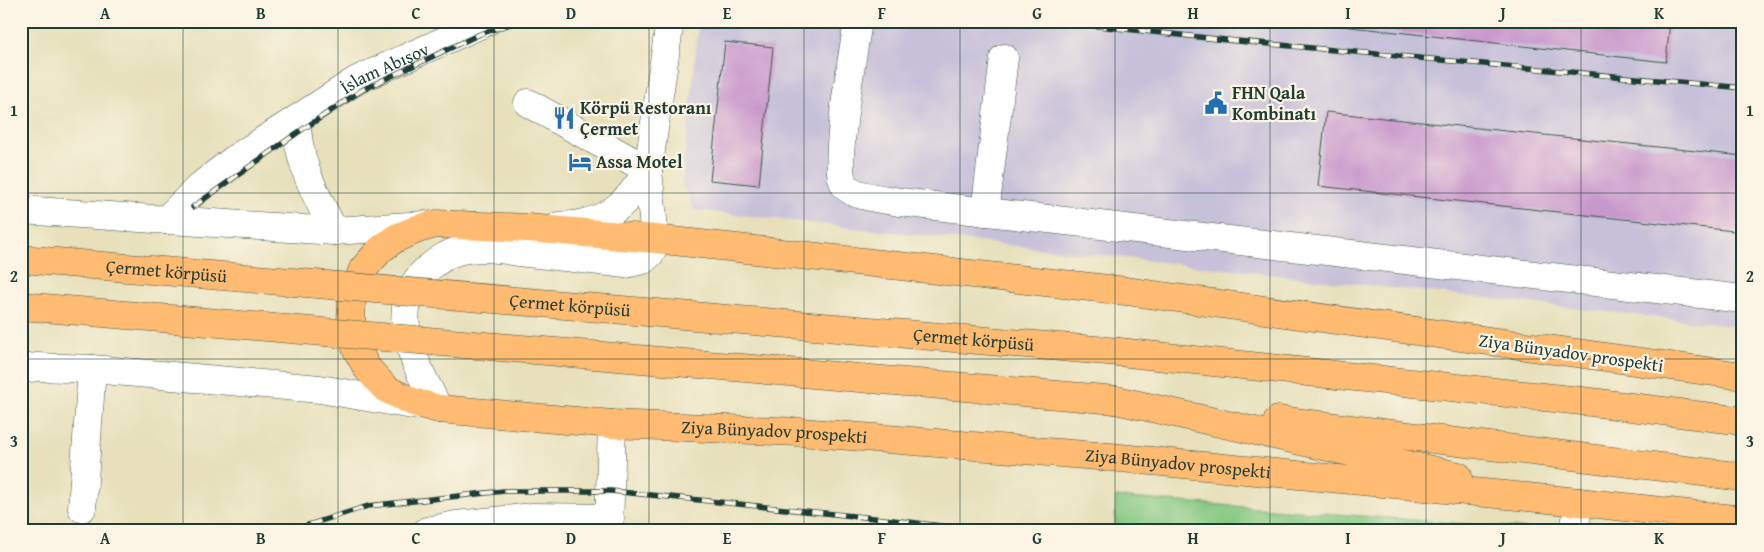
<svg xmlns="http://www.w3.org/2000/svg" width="1764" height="552" viewBox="0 0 1764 552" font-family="'Gentium Book Plus',serif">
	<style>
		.industrial { fill: #c6c0d9 }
		.green { fill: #84c780; stroke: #52825a }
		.building { fill: #c898cc }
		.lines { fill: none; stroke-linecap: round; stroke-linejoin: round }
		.minor-casing { stroke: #3d5548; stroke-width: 29 }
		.major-casing { stroke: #3d5548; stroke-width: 29 }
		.minor { stroke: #fff; stroke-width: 28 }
		.major { stroke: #ffbb71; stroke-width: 28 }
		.rail-casing { stroke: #1f3d34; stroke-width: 5.5 }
		.rail { stroke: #fcf5e5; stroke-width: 4; stroke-dasharray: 11; stroke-linecap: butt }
		.major-bridge-casing { stroke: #3d5548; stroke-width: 29; stroke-linecap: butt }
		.major-bridge { stroke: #ffbb71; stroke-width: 28 }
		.grid { fill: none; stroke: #1f3d34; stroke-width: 1; stroke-opacity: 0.55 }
		.labels { text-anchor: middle; stroke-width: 4.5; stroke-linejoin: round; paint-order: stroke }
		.street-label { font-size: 18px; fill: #1f3d34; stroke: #fcf5e5 }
		.poi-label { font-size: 18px; font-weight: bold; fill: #1f3d34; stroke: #fcf5e5; text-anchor: start }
		.neatline { fill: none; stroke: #1f3d34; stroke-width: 2 }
		.grid-label { font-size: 16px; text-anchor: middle; font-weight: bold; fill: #1f3d34 }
	</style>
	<rect width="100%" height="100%" fill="#fcf5e5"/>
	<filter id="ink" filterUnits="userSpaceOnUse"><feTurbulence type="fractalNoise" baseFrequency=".02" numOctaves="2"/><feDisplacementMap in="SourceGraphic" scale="10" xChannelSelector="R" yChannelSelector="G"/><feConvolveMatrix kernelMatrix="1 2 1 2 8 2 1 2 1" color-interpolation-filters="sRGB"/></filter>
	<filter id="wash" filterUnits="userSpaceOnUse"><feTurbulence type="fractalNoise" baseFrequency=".0096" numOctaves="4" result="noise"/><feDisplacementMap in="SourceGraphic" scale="20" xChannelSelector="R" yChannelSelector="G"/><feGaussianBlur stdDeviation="1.12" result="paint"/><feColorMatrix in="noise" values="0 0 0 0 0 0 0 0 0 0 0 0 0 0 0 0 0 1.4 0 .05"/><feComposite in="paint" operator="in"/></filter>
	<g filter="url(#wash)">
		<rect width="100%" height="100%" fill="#e7e0bb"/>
		<!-- industrial -->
		<path class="industrial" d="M 699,21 L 1743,21 L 1743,327 L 694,210 L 682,184 Z"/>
		<!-- green -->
		<path class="green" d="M 1116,497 L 1545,530 L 1142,531 L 1115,528 Z"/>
		<g id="blocks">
			<!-- building -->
			<g class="building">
				<path d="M 1315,21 L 1670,21 L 1666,62 L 1315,23 Z"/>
				<path d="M 725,42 L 773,47 L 759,185 L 710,180 Z"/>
				<path d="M 1326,112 L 1743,156 L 1743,232 L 1318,186 Z"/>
			</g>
		</g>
	</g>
	<g filter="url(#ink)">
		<use href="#blocks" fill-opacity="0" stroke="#3d5548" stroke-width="1"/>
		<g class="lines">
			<defs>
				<g id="minor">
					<path d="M 858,21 C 854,49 832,165 844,184 C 851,197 886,199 900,202 L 1743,299"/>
					<path d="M 528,103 L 648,170"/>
					<path d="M 21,210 L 334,231 L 425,225"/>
					<path d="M 985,212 L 1004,58"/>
					<path d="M 166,220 L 199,187 L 236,158 L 297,119"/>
					<path d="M 559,226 C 603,225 626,207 648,170"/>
					<path id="s1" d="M 334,231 C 316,195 296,160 297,119 L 357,80 L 488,21"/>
					<path d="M 21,369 L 38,367 L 92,369 L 320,389 L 413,405"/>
					<path d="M 439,409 C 417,367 383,311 426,270 C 436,262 446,254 458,251 C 480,245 505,250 526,253 C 559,256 592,260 625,264 L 643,260 L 650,254 L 653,248 L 655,239 L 648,170 L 670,21"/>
					<path d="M 82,508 L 92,369"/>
					<path d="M 427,531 L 456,525 L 533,517 L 610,518"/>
					<path d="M 609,531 L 612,424"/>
					<path d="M 1574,531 L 1579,502"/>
				</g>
				<g id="major">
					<path d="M 1119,352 L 1591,402 L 1743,421"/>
					<path id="s2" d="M 1743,376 L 1126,291 L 655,239 L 528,228 L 436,224 L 418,229 L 396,238 L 381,249 L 363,269 L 352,298 L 351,324 L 356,348 L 367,368 L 386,389 L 413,402 L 439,409 L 612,424 L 800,432 L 1110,457 L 1579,502 L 1743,520"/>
					<path d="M 1116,400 L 1458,476"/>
					<path d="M 1278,420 L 1743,477"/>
				</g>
			</defs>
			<!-- minor casing -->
			<use href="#minor" class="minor-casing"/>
			<!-- major casing -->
			<use href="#major" class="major-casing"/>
			<!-- minor -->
			<use href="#minor" class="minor"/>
			<!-- major -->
			<use href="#major" class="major"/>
			<defs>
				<g id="rail">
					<path d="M 1052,21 L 1226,40 L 1743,88"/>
					<path d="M 193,207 L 297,133 L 362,90 L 480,34 L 519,21"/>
					<path d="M 289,531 L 368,506 L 504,491 L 611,491 L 893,520 L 980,531"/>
				</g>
			</defs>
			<!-- rail casing -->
			<use href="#rail" class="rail-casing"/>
			<!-- rail -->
			<use href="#rail" class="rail"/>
			<defs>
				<g id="major-bridge">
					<path id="s3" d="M 21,259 L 1119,352"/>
					<path d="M 21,306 L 1116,400"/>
				</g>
			</defs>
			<!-- major-bridge casing -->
			<use href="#major-bridge" class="major-bridge-casing"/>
			<!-- major-bridge -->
			<use href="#major-bridge" class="major-bridge"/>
		</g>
	</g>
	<!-- grid -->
	<path class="grid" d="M 183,21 L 183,531M 338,21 L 338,531M 494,21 L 494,531M 649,21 L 649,531M 804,21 L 804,531M 960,21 L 960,531M 1115,21 L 1115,531M 1270,21 L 1270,531M 1426,21 L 1426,531M 1581,21 L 1581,531M 21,193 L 1743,193M 21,359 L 1743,359"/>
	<!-- icons -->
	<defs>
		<symbol id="civic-bare" viewBox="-9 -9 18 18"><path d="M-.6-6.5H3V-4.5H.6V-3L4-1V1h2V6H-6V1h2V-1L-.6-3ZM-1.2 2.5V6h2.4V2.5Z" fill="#1f6fb2" stroke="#fcf5e5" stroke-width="2.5" paint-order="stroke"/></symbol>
		<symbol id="restaurant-bare" viewBox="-9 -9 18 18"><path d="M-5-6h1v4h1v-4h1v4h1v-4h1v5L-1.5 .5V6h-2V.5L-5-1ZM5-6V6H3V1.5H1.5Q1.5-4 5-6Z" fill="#1f6fb2" stroke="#fcf5e5" stroke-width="2.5" paint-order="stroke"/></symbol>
		<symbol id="hotel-bare" viewBox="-9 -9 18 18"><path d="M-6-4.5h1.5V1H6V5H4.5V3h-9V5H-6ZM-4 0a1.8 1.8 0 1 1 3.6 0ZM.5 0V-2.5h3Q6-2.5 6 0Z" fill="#1f6fb2" stroke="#fcf5e5" stroke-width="2.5" paint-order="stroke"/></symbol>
	</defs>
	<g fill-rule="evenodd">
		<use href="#civic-bare" x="1200" y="87" width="32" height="32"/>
		<use href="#restaurant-bare" x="548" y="102" width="32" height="32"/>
		<use href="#hotel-bare" x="564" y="146" width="32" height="32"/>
	</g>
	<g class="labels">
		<!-- street labels -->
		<g class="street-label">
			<text dy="6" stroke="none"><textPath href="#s1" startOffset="221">İslam Abışov</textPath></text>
			<text dy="6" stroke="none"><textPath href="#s3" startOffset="146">Çermet körpüsü</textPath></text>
			<text dy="6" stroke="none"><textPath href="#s3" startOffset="551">Çermet körpüsü</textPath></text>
			<text dy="6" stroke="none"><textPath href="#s3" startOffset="956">Çermet körpüsü</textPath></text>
			<text transform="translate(1571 353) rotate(8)" y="6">Ziya Bünyadov prospekti</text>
			<text dy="6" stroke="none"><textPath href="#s2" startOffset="1930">Ziya Bünyadov prospekti</textPath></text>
			<text dy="6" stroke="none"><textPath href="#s2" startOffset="2335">Ziya Bünyadov prospekti</textPath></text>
		</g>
		<!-- poi labels -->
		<g class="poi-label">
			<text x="1232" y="99">FHN Qala<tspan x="1232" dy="21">Kombinatı</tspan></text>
			<text x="580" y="114">Körpü Restoranı<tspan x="580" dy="21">Çermet</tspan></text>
			<text x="596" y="168">Assa Motel</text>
		</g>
	</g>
	<!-- margin -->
	<rect width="1764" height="552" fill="none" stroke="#fcf5e5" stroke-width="55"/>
	<rect x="28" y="28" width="1708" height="496" class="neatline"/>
	<g class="grid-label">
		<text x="105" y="19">A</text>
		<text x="261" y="19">B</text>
		<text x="416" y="19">C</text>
		<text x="571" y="19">D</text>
		<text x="727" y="19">E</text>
		<text x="882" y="19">F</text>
		<text x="1037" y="19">G</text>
		<text x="1193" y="19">H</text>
		<text x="1348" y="19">I</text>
		<text x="1503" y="19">J</text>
		<text x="1659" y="19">K</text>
		<text x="14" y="116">1</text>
		<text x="1750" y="116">1</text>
		<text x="14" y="282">2</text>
		<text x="1750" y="282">2</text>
		<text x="14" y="447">3</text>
		<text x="1750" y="447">3</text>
		<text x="105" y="544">A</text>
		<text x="261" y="544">B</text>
		<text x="416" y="544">C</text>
		<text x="571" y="544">D</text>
		<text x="727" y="544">E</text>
		<text x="882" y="544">F</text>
		<text x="1037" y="544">G</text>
		<text x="1193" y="544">H</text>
		<text x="1348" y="544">I</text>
		<text x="1503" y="544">J</text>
		<text x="1659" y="544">K</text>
	</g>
</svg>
